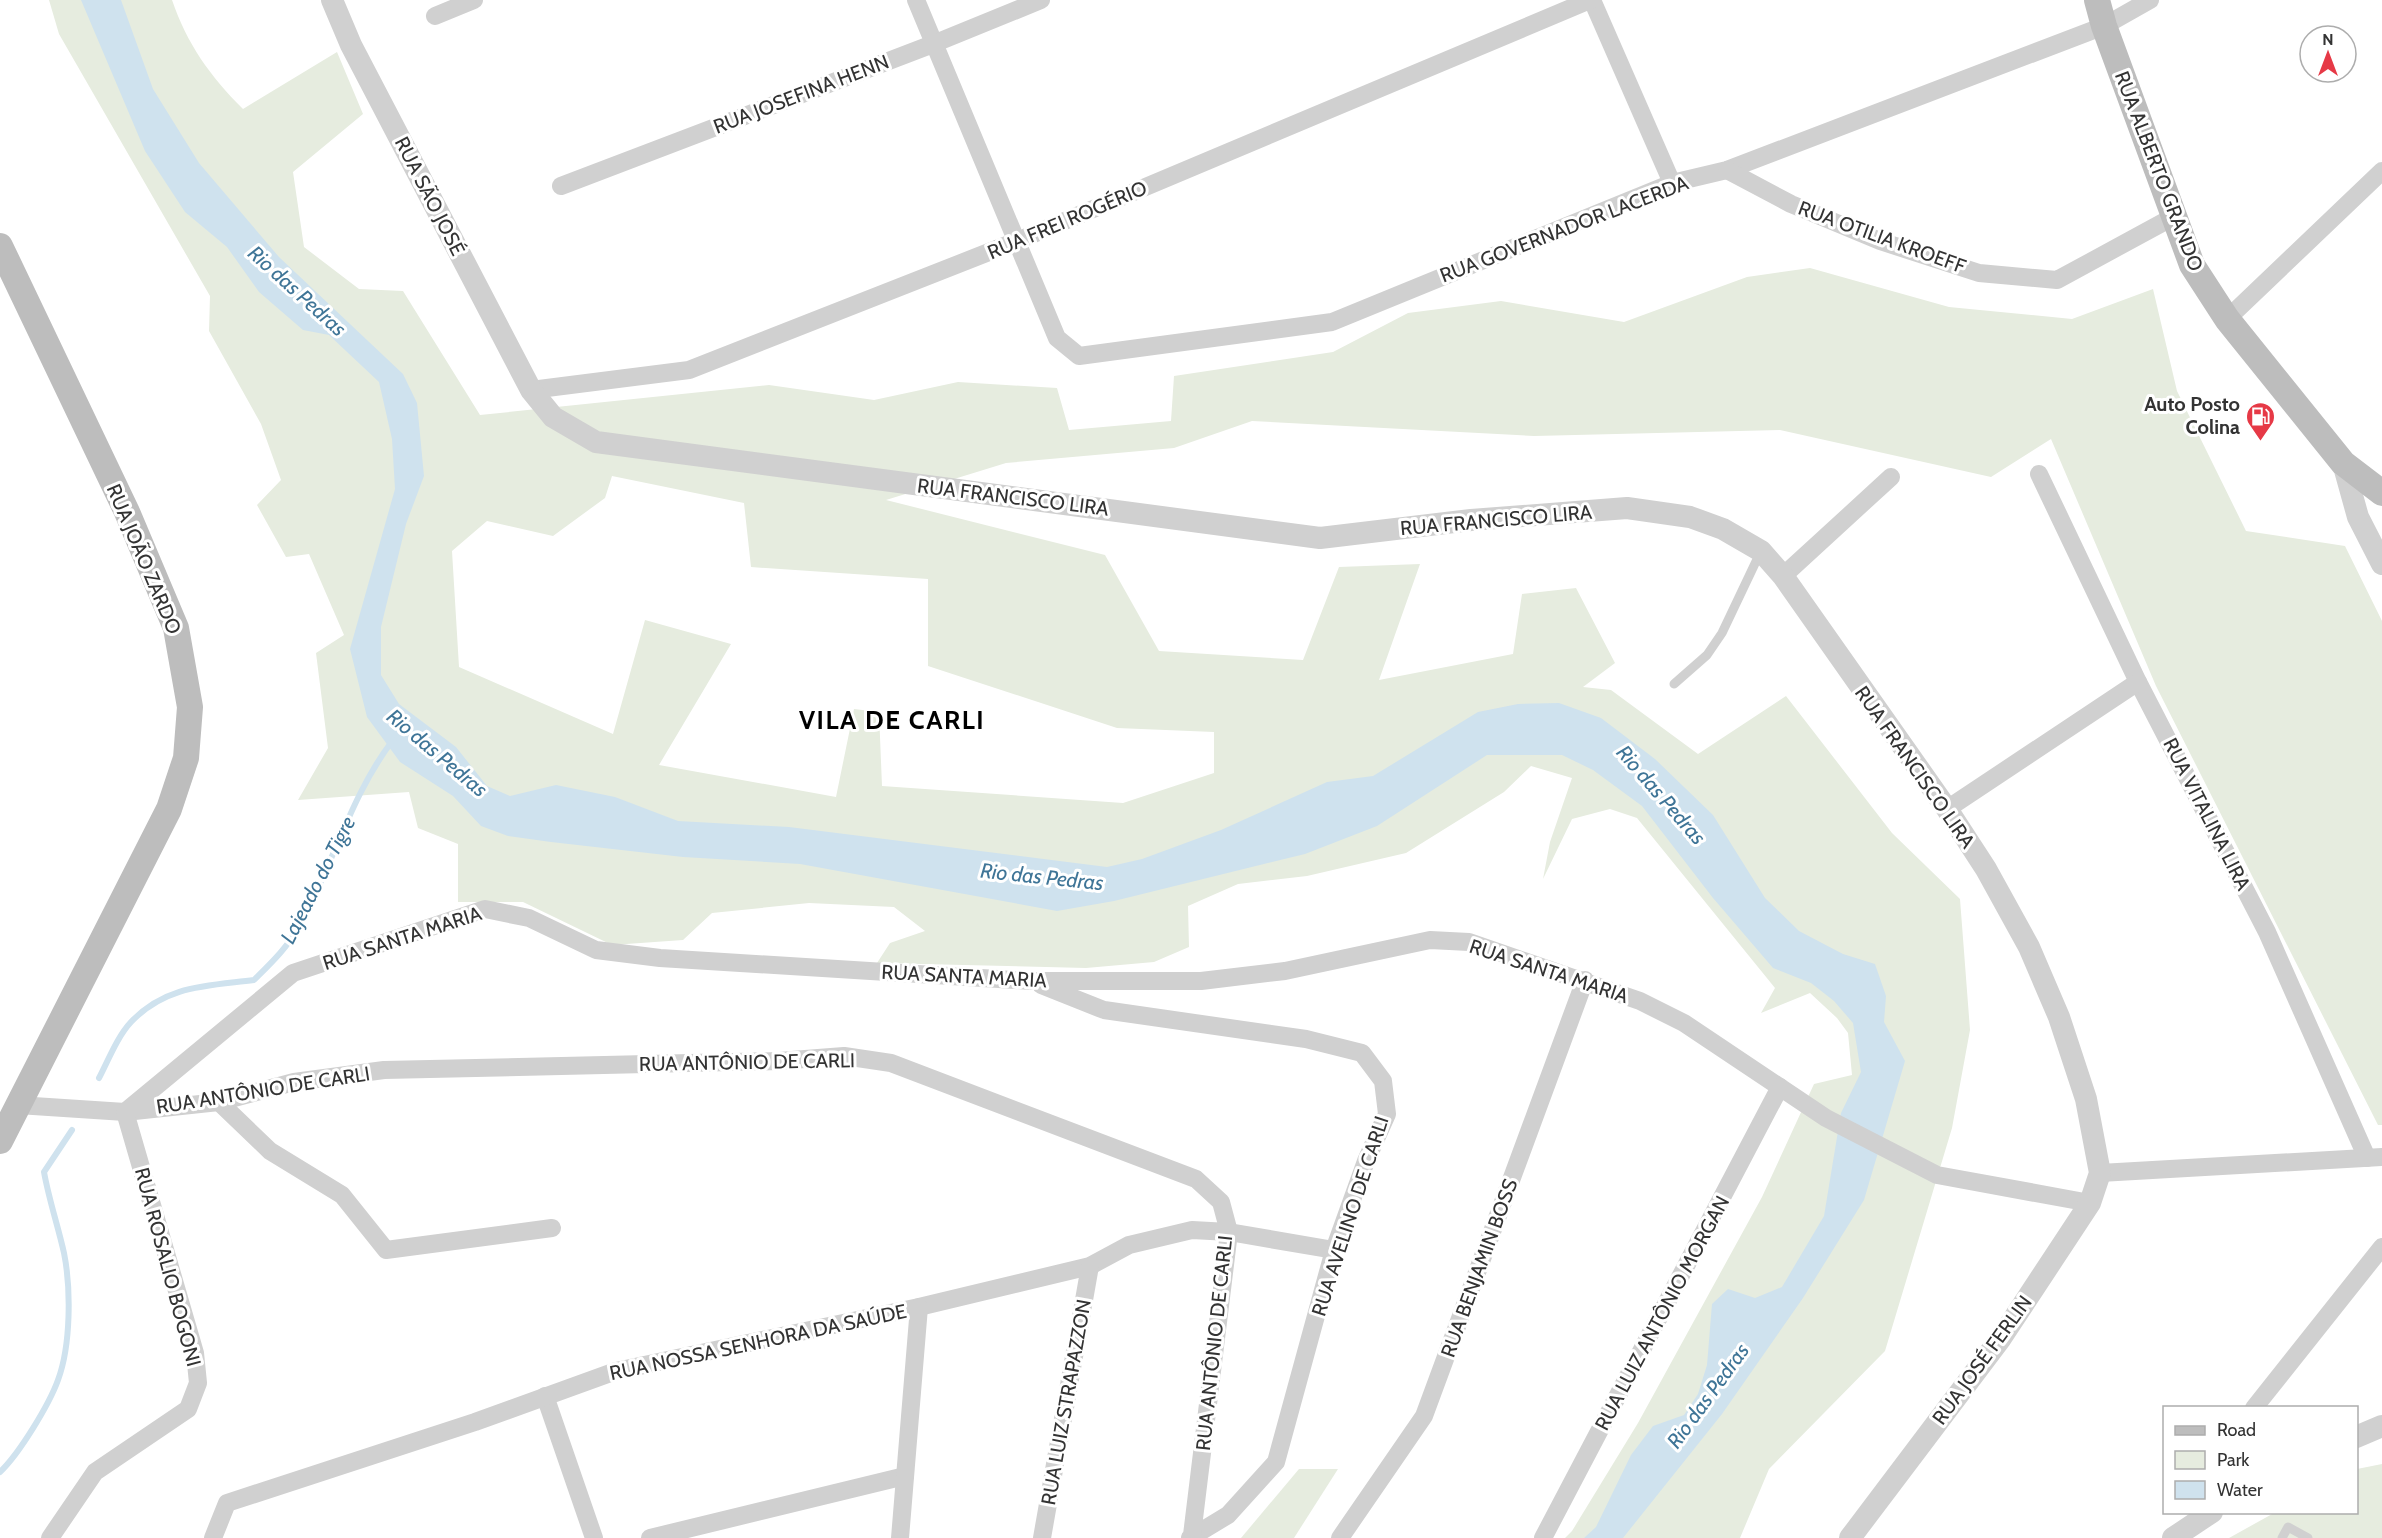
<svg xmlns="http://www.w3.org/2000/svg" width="2382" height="1538" viewBox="0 0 2382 1538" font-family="Cabin,sans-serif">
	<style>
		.green { fill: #e6ecdf; fill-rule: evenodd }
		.water { fill: #cfe2ee }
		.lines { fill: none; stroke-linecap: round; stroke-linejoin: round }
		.stream { stroke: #cfe2ee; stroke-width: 6 }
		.service { stroke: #d0d0d0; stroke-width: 9 }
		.minor { stroke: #d0d0d0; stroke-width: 18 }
		.tertiary { stroke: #d0d0d0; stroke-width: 22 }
		.secondary { stroke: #bdbdbd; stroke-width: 26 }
		.labels { text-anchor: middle; stroke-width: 6; stroke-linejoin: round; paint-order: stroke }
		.street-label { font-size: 20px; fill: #333; stroke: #fff }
		.poi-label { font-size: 20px; font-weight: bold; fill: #333; stroke: #fff; text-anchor: end }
		.water-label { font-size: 21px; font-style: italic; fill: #3f7597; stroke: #fff }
		.district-label { font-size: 26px; font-weight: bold; letter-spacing: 1.5px; fill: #000; stroke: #fff }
	</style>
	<rect width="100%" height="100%" fill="#fff"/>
	<!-- green -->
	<g class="green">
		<path d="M 49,0 L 172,0 C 187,44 210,76 243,109 L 337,52 L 363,114 L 293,172 L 304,247 L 359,289 L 403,291 L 480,415 L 769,385 L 874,400 L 958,382 L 1057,388 L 1069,430 L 1171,421 L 1174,376 L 1333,352 L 1408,313 L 1501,301 L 1624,322 L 1747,277 L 1810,268 L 1949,307 L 2072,319 L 2153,289 L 2177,391 L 2246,531 L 2345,546 L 2382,621 L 2382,1125 L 2378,1125 L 2156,686 L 2051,439 L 1991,477 L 1780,430 L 1534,436 L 1252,421 L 1174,448 L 1006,463 L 886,500 L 1105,555 L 1159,651 L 1303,660 L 1339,567 L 1420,564 L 1379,680 L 1513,654 L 1522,594 L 1576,588 L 1615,663 L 1583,687 L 1611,690 L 1698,754 L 1786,696 L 1892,833 L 1960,899 L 1970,1030 L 1952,1128 L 1885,1351 L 1769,1469 L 1740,1538 L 1565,1538 L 1572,1531 L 1638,1423 L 1762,1197 L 1814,1084 L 1852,1075 L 1848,1033 L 1837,1018 L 1810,993 L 1761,1013 L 1775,988 L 1637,818 L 1610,809 L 1572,819 L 1543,879 L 1550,842 L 1572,778 L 1531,766 L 1504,792 L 1406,853 L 1307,876 L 1238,884 L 1188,906 L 1189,947 L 1154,962 L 1086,968 L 877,963 L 890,943 L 925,931 L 894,907 L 809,903 L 712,913 L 683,940 L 612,945 L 523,902 L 458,902 L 458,844 L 418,828 L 409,792 L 298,800 L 328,748 L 316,653 L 344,635 L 309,554 L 286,557 L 257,505 L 281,480 L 261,424 L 209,331 L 210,296 L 59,34 ZM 612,476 L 744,503 L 751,567 L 928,579 L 928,666 L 1117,728 L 1214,732 L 1214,773 L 1123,803 L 882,786 L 879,712 L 854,709 L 836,797 L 659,765 L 731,644 L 645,620 L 613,734 L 459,667 L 452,551 L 487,521 L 553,536 L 605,498 Z"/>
		<path d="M 2382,1464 L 2382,1538 L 2229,1538 L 2274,1513 L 2356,1512 L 2357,1469 Z"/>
		<path d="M 1299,1469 L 1338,1469 L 1294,1538 L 1241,1538 Z"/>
	</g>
	<!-- water -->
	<path class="water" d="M 81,0 L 121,0 L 153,89 L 199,163 L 279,257 L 403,374 L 417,403 L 424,476 L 406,524 L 381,627 L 381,675 L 399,704 L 456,747 L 487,786 L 510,796 L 556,785 L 615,797 L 678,821 L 789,827 L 1107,867 L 1142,859 L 1221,830 L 1327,782 L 1373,776 L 1478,712 L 1518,704 L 1559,703 L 1601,718 L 1655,759 L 1713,815 L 1765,898 L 1799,931 L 1843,954 L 1875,964 L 1886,996 L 1884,1022 L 1905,1061 L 1864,1200 L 1803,1298 L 1722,1414 L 1623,1538 L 1584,1538 L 1596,1527 L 1631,1455 L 1653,1426 L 1684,1415 L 1698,1394 L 1707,1365 L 1712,1304 L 1728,1289 L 1755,1298 L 1782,1287 L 1824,1216 L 1841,1113 L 1861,1072 L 1853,1023 L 1834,1001 L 1811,983 L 1773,968 L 1713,898 L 1642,806 L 1593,770 L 1562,755 L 1487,755 L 1377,826 L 1305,854 L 1114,901 L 1057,911 L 800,864 L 683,857 L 551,842 L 508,836 L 481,826 L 453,796 L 400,762 L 367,717 L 350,649 L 395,489 L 392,439 L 379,382 L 329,335 L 303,330 L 259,292 L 227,247 L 185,212 L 145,151 Z"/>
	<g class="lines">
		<!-- stream -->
		<g class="stream">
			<path d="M 99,1078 C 108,1061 117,1037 131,1022 C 166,985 207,986 254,980 C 270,964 287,948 298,928 C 333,866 350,796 393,740"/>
			<path d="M 0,1472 C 19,1454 49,1405 58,1380 C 71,1345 71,1288 64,1253 C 58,1226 49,1200 44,1172 L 72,1130"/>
		</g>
		<!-- service -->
		<g class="service">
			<path d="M 1674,684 L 1707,655 L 1722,633 L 1760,553"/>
			<path d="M 2282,1538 L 2288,1527 L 2308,1538"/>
		</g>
		<!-- minor -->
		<g class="minor">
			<path d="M 916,0 L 1057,338 L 1079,356 L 1332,322 L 1672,183 L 1727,170 L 2104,26 L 2150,0"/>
			<path d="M 1592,0 L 1672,183"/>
			<path d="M 435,16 L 474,0"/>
			<path d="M 1727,170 L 1791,204 L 1880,241 L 1979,273 L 2057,280 L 2173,217"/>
			<path d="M 561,186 L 933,44 L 1041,0"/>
			<path d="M 2227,319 L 2382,171"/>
			<path d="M 531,390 L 689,370 L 1017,241 L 1590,0"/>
			<path d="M 2039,474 L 2138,682 L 2267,932 L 2367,1158"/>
			<path d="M 1783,576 L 1891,477"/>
			<path d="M 1947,809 L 2138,682"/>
			<path d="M 1041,985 L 1104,1010 L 1306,1039 L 1362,1053 L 1383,1081 L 1387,1114 L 1366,1161 L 1334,1250 L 1276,1462 L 1228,1515 L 1190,1538"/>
			<path d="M 219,1102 L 270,1151 L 342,1195 L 386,1250 L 552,1228"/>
			<path d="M 18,1105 L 125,1112 L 219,1102 L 294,1082 L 384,1070 L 779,1061 L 844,1056 L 891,1063 L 1196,1179 L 1221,1202 L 1229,1232 L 1192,1535"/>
			<path d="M 2100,1173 L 2382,1157"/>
			<path d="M 545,1396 L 594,1538"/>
			<path d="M 2254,1408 L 2382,1247"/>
			<path d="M 50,1538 L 95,1472 L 188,1409 L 198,1383 L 195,1353 L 125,1112 L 293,973 L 485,909 L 529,918 L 596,950 L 660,958 L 1031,981 L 1201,981 L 1285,971 L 1430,940 L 1469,942 L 1640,1001 L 1684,1023 L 1826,1118 L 1937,1175 L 2090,1203"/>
			<path d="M 213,1538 L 227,1503 L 475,1422 L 616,1371 L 919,1307 L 1090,1266 L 1129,1245 L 1192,1230 L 1229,1232 L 1334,1250"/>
			<path d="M 650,1538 L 905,1476"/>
			<path d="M 900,1538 L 919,1307"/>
			<path d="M 1042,1538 L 1090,1266"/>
			<path d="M 1340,1538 L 1424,1416 L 1585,980"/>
			<path d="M 1543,1538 L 1780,1087"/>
		</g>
		<!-- tertiary -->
		<g class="tertiary">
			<path d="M 332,0 L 351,45 L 531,390 L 553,417 L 596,442 L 1320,538 L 1471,520 L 1627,508 L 1690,517 L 1723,529 L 1761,551 L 1783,576 L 1947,809 L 1986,869 L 2029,947 L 2059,1017 L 2086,1099 L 2100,1173 L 2090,1203 L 2001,1338 L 1850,1538"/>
			<path d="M 2343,463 L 2358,517 L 2382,564"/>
			<path d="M 2356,1437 L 2382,1426"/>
			<path d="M 2173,1538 L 2212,1512"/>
		</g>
		<!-- secondary -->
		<g class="secondary">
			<path d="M 2097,0 L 2104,26 L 2192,265 L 2227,319 L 2343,463 L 2382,493"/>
			<path d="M 0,246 L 127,512 L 176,628 L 190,707 L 186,758 L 169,809 L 0,1141"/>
		</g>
	</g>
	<!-- icons -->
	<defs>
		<symbol id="fuel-pin" viewBox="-11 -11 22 30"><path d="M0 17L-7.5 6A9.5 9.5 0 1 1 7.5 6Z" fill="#e63946" stroke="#fff"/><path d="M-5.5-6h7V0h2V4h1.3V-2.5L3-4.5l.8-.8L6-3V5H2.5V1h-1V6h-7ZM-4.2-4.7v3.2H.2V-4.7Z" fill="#fff"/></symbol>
	</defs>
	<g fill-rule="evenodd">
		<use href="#fuel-pin" x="2244" y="400" width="33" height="45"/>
	</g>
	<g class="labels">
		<!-- street labels -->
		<g class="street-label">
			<text transform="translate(801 94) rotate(-21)" y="7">RUA JOSEFINA HENN</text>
			<text transform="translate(2159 171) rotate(69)" y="7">RUA ALBERTO GRANDO</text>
			<text transform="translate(430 196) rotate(63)" y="7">RUA SÃO JOSÉ</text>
			<text transform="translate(1067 220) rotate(-23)" y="7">RUA FREI ROGÉRIO</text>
			<text transform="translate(1564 229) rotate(-21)" y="7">RUA GOVERNADOR LACERDA</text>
			<text transform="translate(1882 237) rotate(20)" y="7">RUA OTILIA KROEFF</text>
			<text transform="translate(1013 497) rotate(7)" y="7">RUA FRANCISCO LIRA</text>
			<text transform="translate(1496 520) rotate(-5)" y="7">RUA FRANCISCO LIRA</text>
			<text transform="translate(144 559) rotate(67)" y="7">RUA JOÃO ZARDO</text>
			<text transform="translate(1915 767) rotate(55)" y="7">RUA FRANCISCO LIRA</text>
			<text transform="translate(2207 814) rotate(63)" y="7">RUA VITALINA LIRA</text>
			<text transform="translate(402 938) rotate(-18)" y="7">RUA SANTA MARIA</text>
			<text transform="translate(1549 971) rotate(18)" y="7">RUA SANTA MARIA</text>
			<text transform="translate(964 976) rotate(3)" y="7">RUA SANTA MARIA</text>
			<text transform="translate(747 1062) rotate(-1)" y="7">RUA ANTÔNIO DE CARLI</text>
			<text transform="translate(263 1090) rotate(-9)" y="7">RUA ANTÔNIO DE CARLI</text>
			<text transform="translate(1350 1216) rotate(-72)" y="7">RUA AVELINO DE CARLI</text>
			<text transform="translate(168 1267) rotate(75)" y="7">RUA ROSALIO BOGONI</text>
			<text transform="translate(1479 1268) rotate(-70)" y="7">RUA BENJAMIN BOSS</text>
			<text transform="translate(1662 1313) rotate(-62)" y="7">RUA LUIZ ANTÔNIO MORGAN</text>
			<text transform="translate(758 1342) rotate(-12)" y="7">RUA NOSSA SENHORA DA SAÚDE</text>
			<text transform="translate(1214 1343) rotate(-84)" y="7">RUA ANTÔNIO DE CARLI</text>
			<text transform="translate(1982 1360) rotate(-54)" y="7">RUA JOSÉ FERLIN</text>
			<text transform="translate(1066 1402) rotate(-80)" y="7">RUA LUIZ STRAPAZZON</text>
		</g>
		<!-- poi labels -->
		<g class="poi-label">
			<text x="2240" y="411">Auto Posto<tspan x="2240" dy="23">Colina</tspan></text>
		</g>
		<!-- water labels -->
		<g class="water-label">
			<text transform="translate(297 291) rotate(42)" y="7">Rio das Pedras</text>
			<text transform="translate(437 753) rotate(40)" y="7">Rio das Pedras</text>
			<text transform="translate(1661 795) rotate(49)" y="7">Rio das Pedras</text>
			<text transform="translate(1042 877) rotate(6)" y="7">Rio das Pedras</text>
			<text transform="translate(318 880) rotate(-63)" y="7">Lajeado do Tigre</text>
			<text transform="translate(1708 1396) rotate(-54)" y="7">Rio das Pedras</text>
		</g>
		<!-- district labels -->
		<g class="district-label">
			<text x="892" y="729">VILA DE CARLI</text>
		</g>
	</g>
	<!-- legend -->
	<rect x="2163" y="1406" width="195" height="108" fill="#ffffff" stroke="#adadad" stroke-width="1.5"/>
	<rect x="2175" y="1426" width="30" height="9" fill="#bdbdbd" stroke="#adadad" stroke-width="1.5"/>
	<text x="2217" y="1436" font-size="18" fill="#333333">Road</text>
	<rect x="2175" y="1451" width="30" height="18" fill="#e6ecdf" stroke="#adadad" stroke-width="1.5"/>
	<text x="2217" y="1466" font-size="18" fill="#333333">Park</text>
	<rect x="2175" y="1481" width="30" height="18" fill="#cfe2ee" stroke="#adadad" stroke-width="1.5"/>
	<text x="2217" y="1496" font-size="18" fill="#333333">Water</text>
	<!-- north arrow -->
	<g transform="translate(2328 54)"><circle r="28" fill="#ffffff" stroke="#adadad" stroke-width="1.5"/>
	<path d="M0-4.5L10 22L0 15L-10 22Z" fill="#e63946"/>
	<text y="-9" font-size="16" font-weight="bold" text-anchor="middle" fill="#333333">N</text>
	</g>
</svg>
